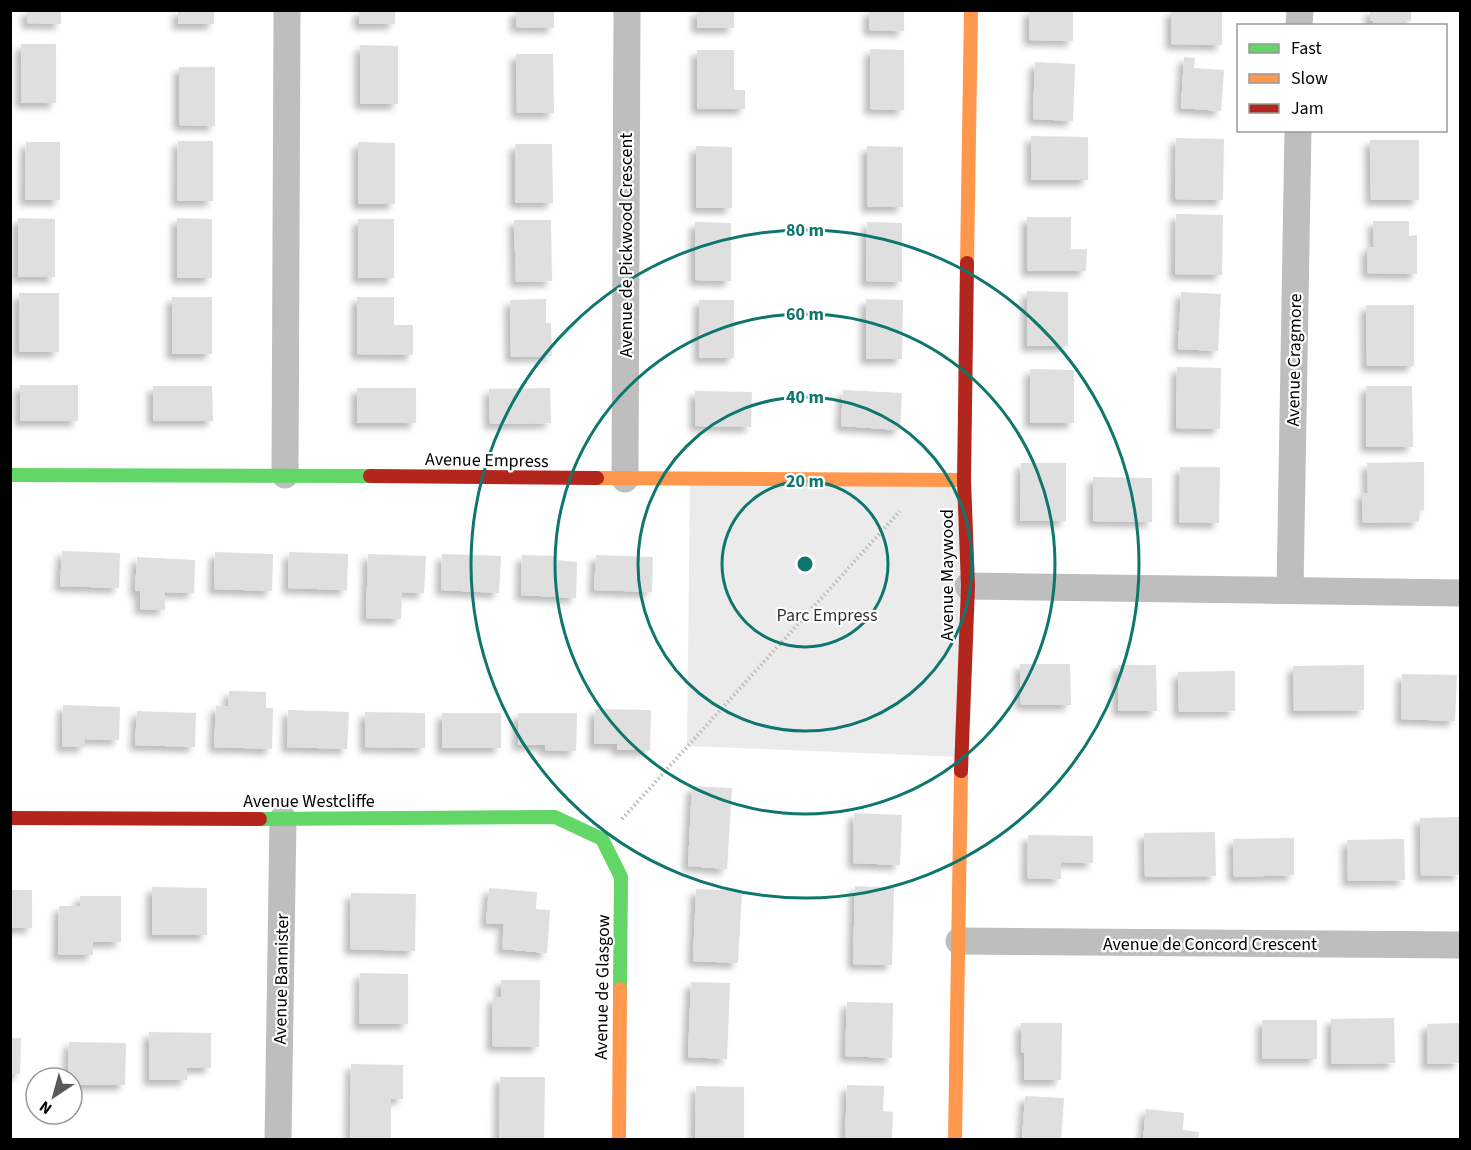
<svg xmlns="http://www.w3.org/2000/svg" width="1471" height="1150" viewBox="0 0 1471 1150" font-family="'Source Sans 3',sans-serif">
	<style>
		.green { fill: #ebebeb }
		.building { fill: #dfdfdf; filter: url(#shadow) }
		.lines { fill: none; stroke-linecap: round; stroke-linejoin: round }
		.path { stroke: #b9b9b9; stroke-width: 4; stroke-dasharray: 1.5 3; stroke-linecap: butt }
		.street { stroke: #bebebe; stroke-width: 27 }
		.fast { stroke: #63d668; stroke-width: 14 }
		.slow { stroke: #ff974d; stroke-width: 14 }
		.jam { stroke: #b3261e; stroke-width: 14 }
		.ring { fill: none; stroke: #0f766e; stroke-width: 3 }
		.labels { text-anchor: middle; stroke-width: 4.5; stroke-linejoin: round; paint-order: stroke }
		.street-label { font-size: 18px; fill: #000; stroke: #fff }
		.park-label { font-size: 18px; fill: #323232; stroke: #fff }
		.centre { fill: #0f766e; stroke: #fff; stroke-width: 3 }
		.ring-label { font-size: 18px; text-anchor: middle; font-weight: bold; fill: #0f766e; stroke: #fff; stroke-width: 4.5; stroke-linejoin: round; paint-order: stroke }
	</style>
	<defs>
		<filter id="shadow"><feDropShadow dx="-5.5" dy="5.5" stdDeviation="3" flood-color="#0004"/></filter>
	</defs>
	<rect width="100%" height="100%" fill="#fff"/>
	<!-- green -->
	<path class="green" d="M 690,480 L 964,480 L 961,757 L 687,746 Z"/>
	<!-- building -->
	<g class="building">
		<path d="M 27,10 L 61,10 L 61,24 L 27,23 Z"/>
		<rect x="178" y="10" width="36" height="14"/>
		<rect x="359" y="10" width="36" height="14"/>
		<path d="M 516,10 L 554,10 L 554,28 L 516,27 Z"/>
		<rect x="697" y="10" width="37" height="18"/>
		<path d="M 869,10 L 904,10 L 904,31 L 869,30 Z"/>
		<path d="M 1029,10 L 1073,10 L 1073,41 L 1029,40 Z"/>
		<path d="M 1171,10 L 1222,10 L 1222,45 L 1171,44 Z"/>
		<path d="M 1370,10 L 1411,10 L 1411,21 L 1403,21 L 1403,26 L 1373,26 L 1373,21 L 1370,21 Z"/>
		<rect x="21" y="44" width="35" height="59"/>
		<path d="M 360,45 L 398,46 L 398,104 L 360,104 Z"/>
		<path d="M 870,49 L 904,50 L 904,110 L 870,109 Z"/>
		<path d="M 697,50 L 734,50 L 734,90 L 745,90 L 745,109 L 697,109 Z"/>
		<path d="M 516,54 L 553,54 L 554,113 L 517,113 Z"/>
		<path d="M 1184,57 L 1195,58 L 1194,68 L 1224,70 L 1221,111 L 1181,108 Z"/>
		<path d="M 1035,62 L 1075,64 L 1073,121 L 1033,119 Z"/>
		<path d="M 179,67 L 215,67 L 215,126 L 179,125 Z"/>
		<path d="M 1031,136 L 1088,137 L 1088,180 L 1031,180 Z"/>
		<path d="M 1176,138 L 1224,139 L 1223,200 L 1175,199 Z"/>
		<path d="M 1370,140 L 1419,140 L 1419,200 L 1371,200 Z"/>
		<path d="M 178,141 L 213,141 L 213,201 L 177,201 Z"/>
		<path d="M 26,142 L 60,142 L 60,200 L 25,200 Z"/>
		<path d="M 358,142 L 395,143 L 395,204 L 358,204 Z"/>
		<path d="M 515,144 L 552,144 L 553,203 L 515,203 Z"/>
		<path d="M 696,146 L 732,147 L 732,208 L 696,208 Z"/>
		<path d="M 867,146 L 903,147 L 903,207 L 867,207 Z"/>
		<path d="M 1176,214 L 1223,215 L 1222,275 L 1175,274 Z"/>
		<path d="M 1027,217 L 1071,217 L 1071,249 L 1087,249 L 1086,271 L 1027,271 Z"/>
		<path d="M 18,218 L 55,219 L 55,277 L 18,277 Z"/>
		<path d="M 177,218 L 212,219 L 212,278 L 177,278 Z"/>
		<rect x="358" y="219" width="36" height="59"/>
		<path d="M 514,220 L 551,220 L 552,281 L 516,282 Z"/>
		<path d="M 1373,221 L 1409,221 L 1409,236 L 1417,235 L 1417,274 L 1367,273 L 1367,247 L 1374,247 Z"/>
		<path d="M 695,222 L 731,223 L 731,281 L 695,280 Z"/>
		<path d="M 867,222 L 902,223 L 902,282 L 866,281 Z"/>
		<path d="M 1027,291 L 1068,292 L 1068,346 L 1027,346 Z"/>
		<path d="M 1181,292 L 1221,294 L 1218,351 L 1178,349 Z"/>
		<rect x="19" y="293" width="40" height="59"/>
		<rect x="172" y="297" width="40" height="57"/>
		<path d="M 357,297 L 394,297 L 394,325 L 413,325 L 413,355 L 357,354 Z"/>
		<path d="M 546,299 L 546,323 L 551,323 L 552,356 L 511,357 L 510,300 Z"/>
		<path d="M 866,299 L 903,300 L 902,359 L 866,359 Z"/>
		<rect x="699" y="300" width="35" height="58"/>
		<path d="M 1366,305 L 1414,305 L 1414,366 L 1367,366 Z"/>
		<path d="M 1177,367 L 1221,368 L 1220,429 L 1176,428 Z"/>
		<path d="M 1030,369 L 1074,370 L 1074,423 L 1030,423 Z"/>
		<rect x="20" y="385" width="58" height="36"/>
		<path d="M 153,386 L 212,386 L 213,421 L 153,421 Z"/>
		<path d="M 1366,386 L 1412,386 L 1413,447 L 1366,447 Z"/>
		<rect x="357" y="388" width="59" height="35"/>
		<path d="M 550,388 L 551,423 L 490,424 L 489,389 Z"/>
		<path d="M 843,390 L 902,393 L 900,430 L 841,426 Z"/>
		<path d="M 695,391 L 752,392 L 751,427 L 695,426 Z"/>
		<path d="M 1424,462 L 1424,510 L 1419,510 L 1419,522 L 1363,523 L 1362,493 L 1368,493 L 1367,463 Z"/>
		<path d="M 1021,463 L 1066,463 L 1066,521 L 1020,521 Z"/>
		<path d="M 1180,467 L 1220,467 L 1219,523 L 1179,522 Z"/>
		<path d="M 1093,477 L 1152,478 L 1152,522 L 1093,521 Z"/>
		<path d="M 62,551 L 120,553 L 119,588 L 60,586 Z"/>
		<path d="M 215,552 L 273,554 L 272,591 L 214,589 Z"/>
		<path d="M 289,552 L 348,554 L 347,590 L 288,588 Z"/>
		<path d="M 368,554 L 426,556 L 424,593 L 402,592 L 401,619 L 366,618 Z"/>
		<path d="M 442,554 L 501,556 L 499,593 L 441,590 Z"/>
		<path d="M 522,555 L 556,556 L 555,560 L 577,562 L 576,598 L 521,595 Z"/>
		<path d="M 596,555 L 653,557 L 652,592 L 594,590 Z"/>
		<path d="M 137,557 L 195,560 L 194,593 L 165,592 L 165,610 L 140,609 L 140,591 L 135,591 Z"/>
		<path d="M 1020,664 L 1070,664 L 1071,705 L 1021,705 Z"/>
		<path d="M 1118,665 L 1156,665 L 1157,711 L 1118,711 Z"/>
		<path d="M 1364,665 L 1364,710 L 1294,711 L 1293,666 Z"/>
		<path d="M 1235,671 L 1235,711 L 1179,712 L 1178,672 Z"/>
		<path d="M 1402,674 L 1457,675 L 1455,721 L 1401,719 Z"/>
		<path d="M 229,691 L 266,692 L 266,708 L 273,708 L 272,749 L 214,747 L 216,706 L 228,706 Z"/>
		<path d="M 63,705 L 120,707 L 119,740 L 85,739 L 85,747 L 62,747 Z"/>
		<path d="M 595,709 L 651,710 L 650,750 L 617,750 L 617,744 L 594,744 Z"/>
		<path d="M 288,710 L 349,712 L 347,749 L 287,747 Z"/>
		<path d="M 137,711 L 196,713 L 195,747 L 135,745 Z"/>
		<path d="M 365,712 L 425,713 L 425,748 L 365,747 Z"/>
		<rect x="442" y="713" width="59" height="35"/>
		<path d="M 518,713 L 577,713 L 576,751 L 545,750 L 545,745 L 518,745 Z"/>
		<path d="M 692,786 L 732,788 L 727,869 L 688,866 Z"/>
		<path d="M 854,813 L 902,815 L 900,865 L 853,863 Z"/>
		<path d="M 1460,817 L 1460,875 L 1421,876 L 1420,818 Z"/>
		<path d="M 1215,832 L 1216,876 L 1145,877 L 1144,833 Z"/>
		<path d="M 1028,835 L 1093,836 L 1093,863 L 1061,862 L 1061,879 L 1027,878 Z"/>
		<path d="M 1294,838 L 1294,875 L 1234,877 L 1233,839 Z"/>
		<path d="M 1404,839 L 1405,880 L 1348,881 L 1347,840 Z"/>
		<path d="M 855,886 L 894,888 L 892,965 L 853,964 Z"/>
		<path d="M 152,887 L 207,888 L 207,935 L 152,935 Z"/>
		<path d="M 489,888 L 537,892 L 536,909 L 550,910 L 547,953 L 502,949 L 504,924 L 486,923 Z"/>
		<path d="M 696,889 L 742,891 L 738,963 L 693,961 Z"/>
		<rect x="10" y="890" width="22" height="38"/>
		<path d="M 351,893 L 416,894 L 415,951 L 350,949 Z"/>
		<path d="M 80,896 L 121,896 L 121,942 L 93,942 L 93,955 L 58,955 L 59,906 L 80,906 Z"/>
		<path d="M 360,973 L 408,974 L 408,1024 L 359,1024 Z"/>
		<path d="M 501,980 L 540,980 L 539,1047 L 492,1046 L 493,997 L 501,997 Z"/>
		<path d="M 691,982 L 730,983 L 727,1059 L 688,1057 Z"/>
		<path d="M 847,1002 L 893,1003 L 892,1058 L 845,1056 Z"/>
		<path d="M 1394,1018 L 1395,1063 L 1331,1064 L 1331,1019 Z"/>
		<rect x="1262" y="1020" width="55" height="39"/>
		<path d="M 1021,1023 L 1062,1023 L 1061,1080 L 1024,1080 L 1024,1053 L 1021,1052 Z"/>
		<path d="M 1460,1023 L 1460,1063 L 1427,1064 L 1427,1024 Z"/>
		<path d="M 149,1032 L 211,1033 L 211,1068 L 187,1068 L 187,1080 L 149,1080 Z"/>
		<path d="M 10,1038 L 21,1038 L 20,1074 L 10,1074 Z"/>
		<path d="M 69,1042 L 126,1043 L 125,1085 L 72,1085 L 72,1078 L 68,1078 Z"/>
		<path d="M 351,1064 L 403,1065 L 403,1099 L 391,1099 L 391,1140 L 350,1139 Z"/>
		<path d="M 500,1077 L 545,1077 L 544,1140 L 499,1140 Z"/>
		<path d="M 847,1085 L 884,1086 L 883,1111 L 893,1112 L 892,1140 L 845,1140 Z"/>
		<path d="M 696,1086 L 744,1087 L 744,1140 L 695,1140 Z"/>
		<path d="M 1025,1096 L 1064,1098 L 1061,1140 L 1022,1140 Z"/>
		<path d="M 1146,1109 L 1184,1113 L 1183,1130 L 1199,1132 L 1198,1140 L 1143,1140 Z"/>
	</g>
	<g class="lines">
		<!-- path -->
		<path class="path" d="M 622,819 L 900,511"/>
		<!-- street -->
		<g class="street">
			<path d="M 1299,26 L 1300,10"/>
			<path d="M 285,475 L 287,10"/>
			<path d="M 625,479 L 627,10"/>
			<path d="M 968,586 L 1460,593"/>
			<path d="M 1290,590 L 1298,130"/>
			<path d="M 959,941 L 1460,945"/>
			<path d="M 278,1140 L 283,819"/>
		</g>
		<!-- fast -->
		<g class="fast">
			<path d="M 10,475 L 370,476"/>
			<path d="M 260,819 L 555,817 L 602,839 L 621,877 L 620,989"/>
		</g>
		<!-- slow -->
		<g class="slow">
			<path d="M 967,263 L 971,10"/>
			<path d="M 597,478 L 964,480"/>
			<path d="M 619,1140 L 620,989"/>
			<path d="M 955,1140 L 961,771"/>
		</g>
		<!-- jam -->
		<g class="jam">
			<path d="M 370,476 L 597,478"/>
			<path d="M 961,771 L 968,586 L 964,480 L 967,263"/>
			<path d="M 10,818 L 260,819"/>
		</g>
	</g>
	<!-- distance rings -->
	<g class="ring">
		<circle cx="805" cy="564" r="83"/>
		<circle cx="805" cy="564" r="167"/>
		<circle cx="805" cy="564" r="250"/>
		<circle cx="805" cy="564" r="334"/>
	</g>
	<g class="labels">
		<!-- street labels -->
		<g class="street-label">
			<text transform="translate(626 245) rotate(-90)" y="6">Avenue de Pickwood Crescent</text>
			<text transform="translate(1294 360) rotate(-89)" y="6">Avenue Cragmore</text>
			<text transform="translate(487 460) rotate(1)" y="6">Avenue Empress</text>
			<text transform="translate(947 575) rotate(-90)" y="6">Avenue Maywood</text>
			<text x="309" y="807">Avenue Westcliffe</text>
			<text x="1210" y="950">Avenue de Concord Crescent</text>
			<text transform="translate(281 979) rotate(-89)" y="6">Avenue Bannister</text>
			<text transform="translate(602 987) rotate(-89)" y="6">Avenue de Glasgow</text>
		</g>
		<!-- park labels -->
		<g class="park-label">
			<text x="827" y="621">Parc Empress</text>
		</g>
	</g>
	<circle cx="805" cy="564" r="9" class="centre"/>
	<g class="ring-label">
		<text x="805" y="236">80 m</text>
		<text x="805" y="320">60 m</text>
		<text x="805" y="403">40 m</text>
		<text x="805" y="487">20 m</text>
	</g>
	<!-- border -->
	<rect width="1471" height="1150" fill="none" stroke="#000000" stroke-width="24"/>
	<!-- legend -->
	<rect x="1237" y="24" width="210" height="108" fill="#ffffff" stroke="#999999" stroke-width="1.5"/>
	<rect x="1249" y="44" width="30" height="9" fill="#63d668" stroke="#999999" stroke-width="1.5"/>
	<text x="1291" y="54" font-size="18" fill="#000000">Fast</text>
	<rect x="1249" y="74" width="30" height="9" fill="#ff974d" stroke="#999999" stroke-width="1.5"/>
	<text x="1291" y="84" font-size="18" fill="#000000">Slow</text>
	<rect x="1249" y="104" width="30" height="9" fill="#b3261e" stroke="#999999" stroke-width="1.5"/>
	<text x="1291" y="114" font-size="18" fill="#000000">Jam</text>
	<!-- north arrow -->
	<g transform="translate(54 1096) rotate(216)"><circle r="28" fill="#ffffff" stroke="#999999" stroke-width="1.5"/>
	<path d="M0-4.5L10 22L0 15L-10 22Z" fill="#595959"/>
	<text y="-9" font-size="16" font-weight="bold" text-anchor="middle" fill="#000000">N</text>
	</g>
</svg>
